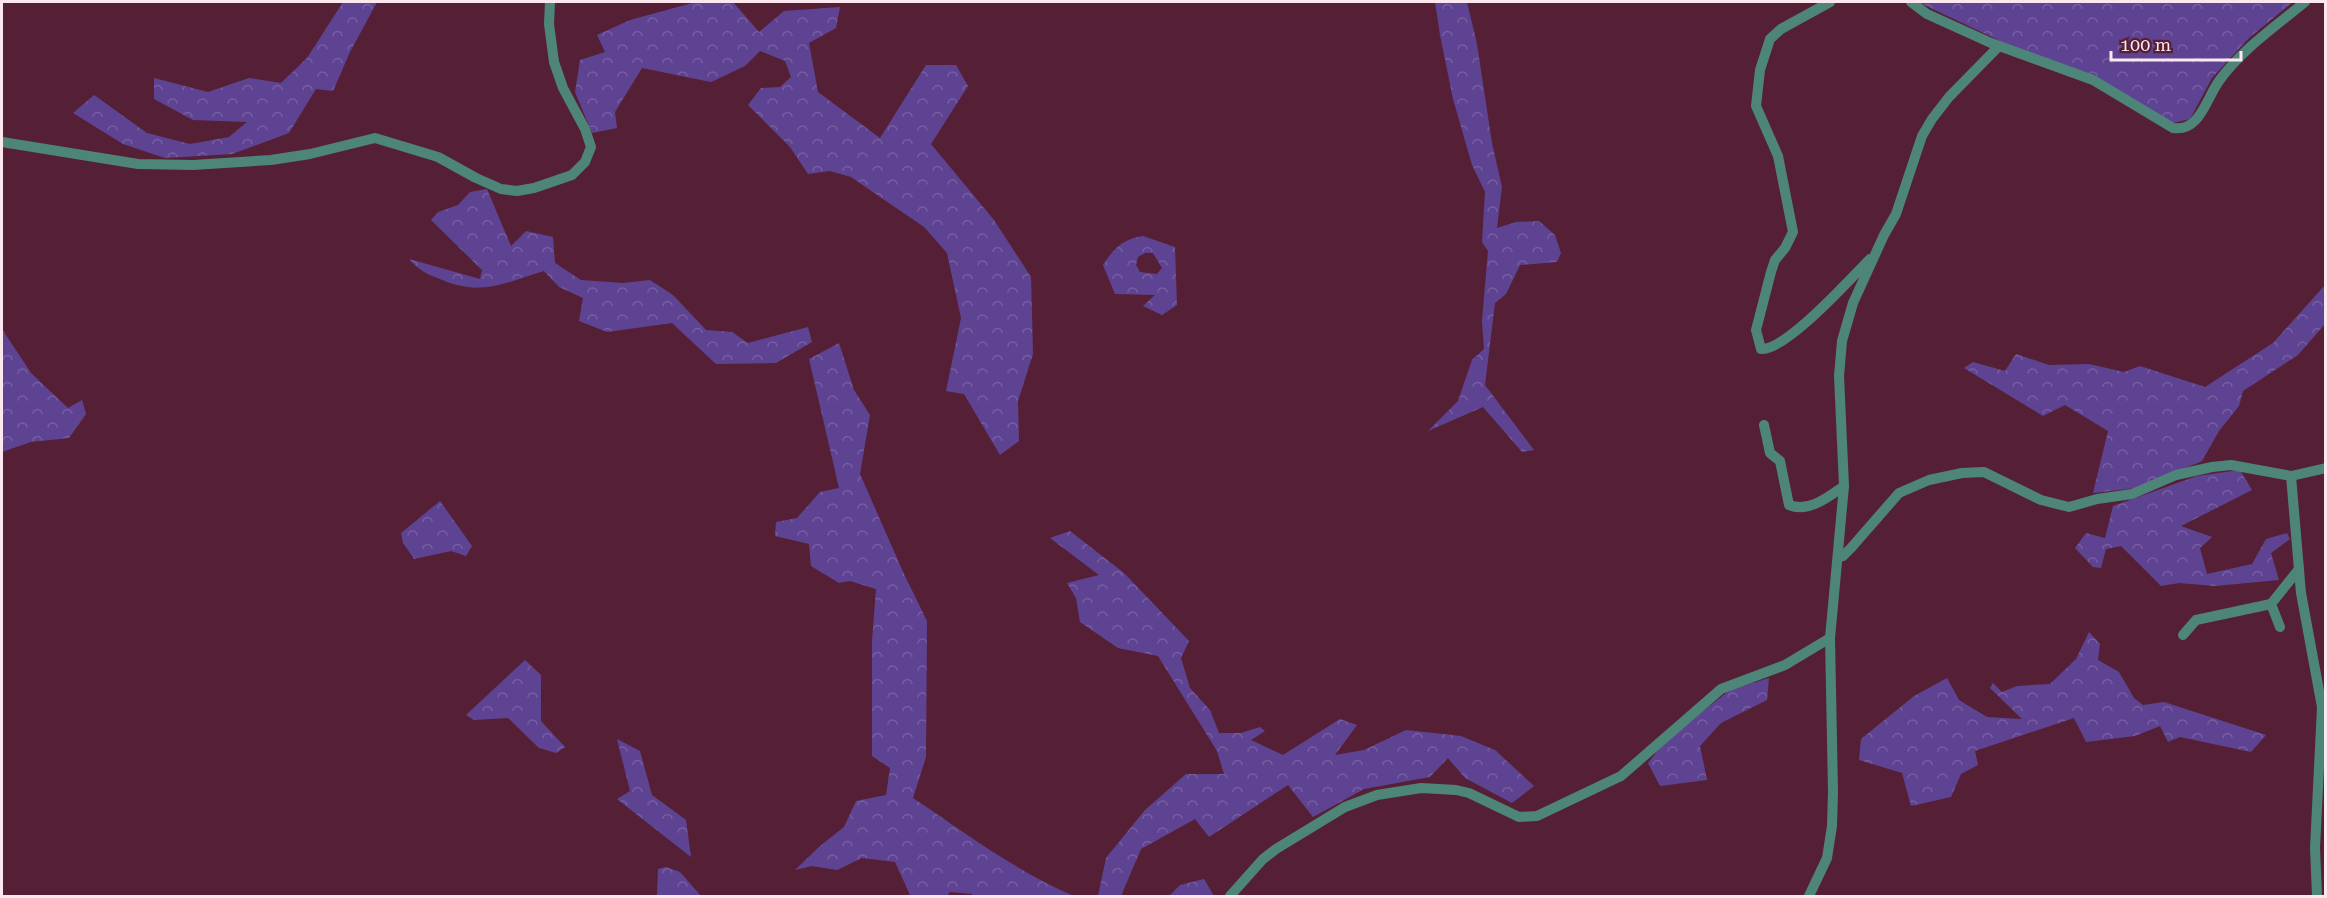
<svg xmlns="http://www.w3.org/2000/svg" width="2327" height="898" viewBox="0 0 2327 898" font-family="'Roboto Serif',serif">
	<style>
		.forest { fill: url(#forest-crowns); fill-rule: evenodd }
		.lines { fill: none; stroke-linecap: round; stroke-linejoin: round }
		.minor { stroke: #4d8679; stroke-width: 10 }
	</style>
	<defs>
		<pattern id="forest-crowns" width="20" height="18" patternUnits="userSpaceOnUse" patternTransform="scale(1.5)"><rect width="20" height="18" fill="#5f4393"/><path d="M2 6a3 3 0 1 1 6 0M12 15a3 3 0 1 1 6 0" fill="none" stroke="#775ea2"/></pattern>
	</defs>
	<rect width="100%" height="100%" fill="#552035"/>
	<!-- forest -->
	<g class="forest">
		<path d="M 343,2 L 377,2 L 350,52 L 333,91 L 316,89 L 289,133 L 232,154 L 165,158 L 123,144 L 73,113 L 94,95 L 147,133 L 190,144 L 229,137 L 247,122 L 193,120 L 154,99 L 154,78 L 208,92 L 249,78 L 281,83 L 307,58 Z"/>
		<path d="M 696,2 L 733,2 L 759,32 L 784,11 L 840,7 L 836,28 L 809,43 L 818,92 L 880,138 L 926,65 L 956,65 L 968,86 L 931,144 L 994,220 L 1031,277 L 1033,354 L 1018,401 L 1019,441 L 1000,455 L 964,394 L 946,391 L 961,318 L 947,253 L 924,227 L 851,177 L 830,171 L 808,174 L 790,147 L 748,105 L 761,88 L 780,87 L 791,77 L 785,61 L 760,51 L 745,66 L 711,82 L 642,68 L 615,112 L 617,128 L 592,133 L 575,92 L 580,60 L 605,52 L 597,35 L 630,20 Z"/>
		<path d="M 1435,2 L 1467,2 L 1477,44 L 1492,143 L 1502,187 L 1497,228 L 1516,222 L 1539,221 L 1555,235 L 1561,253 L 1557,262 L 1520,265 L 1506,294 L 1495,303 L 1485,385 L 1534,450 L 1522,452 L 1483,407 L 1428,431 L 1458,401 L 1472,360 L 1484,349 L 1482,321 L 1488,251 L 1482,242 L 1485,192 L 1472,165 L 1453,99 L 1440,35 Z"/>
		<path d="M 1918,2 L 2293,2 L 2249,38 L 2212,78 L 2190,119 L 2173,123 Z"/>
		<path d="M 487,189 L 511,246 L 526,231 L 553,237 L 555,263 L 581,280 L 623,283 L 650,280 L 673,295 L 706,330 L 732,332 L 748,343 L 808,327 L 812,342 L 776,363 L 716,364 L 672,323 L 607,332 L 579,321 L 583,298 L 559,287 L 544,271 C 504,283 481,297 440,279 C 427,274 418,270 409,259 L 480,279 L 482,270 L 431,220 L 438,212 L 458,205 L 470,192 Z"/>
		<path d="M 1143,236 L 1175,247 L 1177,305 L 1162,315 L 1143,306 L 1155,295 L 1115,294 L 1103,265 C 1113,249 1123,239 1143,236 ZM 1145,253 L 1153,253 L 1162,268 L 1157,274 L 1140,272 L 1136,265 L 1138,257 Z"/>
		<path d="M 2325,285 L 2325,324 L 2298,355 L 2243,391 L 2239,406 L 2219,431 L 2202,461 L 2136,488 L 2093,493 L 2108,431 L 2065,405 L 2043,416 L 1964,368 L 1973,362 L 2005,371 L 2016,354 L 2049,365 L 2089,364 L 2124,372 L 2140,366 L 2205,387 L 2273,343 Z"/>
		<path d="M 2,329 L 31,373 L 68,408 L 82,400 L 86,414 L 69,438 L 31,442 L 2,452 Z"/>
		<path d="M 839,343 L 854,390 L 870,415 L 860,474 L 904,574 L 927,621 L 926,757 L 913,798 C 964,832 1017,872 1074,896 L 972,896 L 972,894 L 950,892 L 947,896 L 903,896 L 910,895 L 895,862 L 862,858 L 837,870 L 812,866 L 795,870 L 820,846 L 844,827 L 856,801 L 886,795 L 890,768 L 872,756 L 872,641 L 876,589 L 850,581 L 839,583 L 811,566 L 809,544 L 775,536 L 776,522 L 797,518 L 820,492 L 839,488 L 809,359 Z"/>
		<path d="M 2240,470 L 2252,490 L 2181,526 L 2212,537 L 2200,548 L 2207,574 L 2252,564 L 2266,539 L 2287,533 L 2290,539 L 2271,553 L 2279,580 L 2215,586 L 2179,583 L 2161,586 L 2121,546 L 2106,549 L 2101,568 L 2093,567 L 2075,548 L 2086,533 L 2105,538 L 2113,506 L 2197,476 Z"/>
		<path d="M 440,501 L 472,546 L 466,556 L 451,551 L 414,559 L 403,543 L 401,533 Z"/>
		<path d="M 1070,531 L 1124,573 L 1189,641 L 1181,658 L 1190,688 L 1210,710 L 1219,733 L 1241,733 L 1260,727 L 1265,731 L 1251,740 L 1283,755 L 1340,719 L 1357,725 L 1335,755 L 1364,750 L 1406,730 L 1461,736 L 1495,750 L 1534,786 L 1512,803 L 1465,778 L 1448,758 L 1430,777 L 1364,789 L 1313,817 L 1288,785 L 1209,837 L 1195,819 L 1141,849 L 1121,896 L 1098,896 L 1106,858 L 1145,810 L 1186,774 L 1224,774 L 1217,751 L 1158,656 L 1118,648 L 1080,622 L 1076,598 L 1067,583 L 1099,575 L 1050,538 Z"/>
		<path d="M 2089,632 L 2100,644 L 2098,660 L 2119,672 L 2134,698 L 2143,705 L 2164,702 L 2266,735 L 2251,752 L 2180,737 L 2168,742 L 2160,726 L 2135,736 L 2086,742 L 2074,718 L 1975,751 L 1978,765 L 1961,774 L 1951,797 L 1911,806 L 1902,773 L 1859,760 L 1861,739 L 1914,696 L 1947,678 L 1959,700 L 1987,717 L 2022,719 L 1990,688 L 1993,683 L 2002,692 L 2017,686 L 2050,684 L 2076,659 Z"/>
		<path d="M 525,660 L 541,675 L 541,721 L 565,747 L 556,753 L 539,748 L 508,718 L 474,720 L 466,715 Z"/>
		<path d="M 1769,678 L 1767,700 L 1721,723 L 1700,746 L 1707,780 L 1660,786 L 1648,763 L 1666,740 L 1730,690 Z"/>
		<path d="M 617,739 L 640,751 L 652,795 L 686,820 L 691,857 L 617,799 L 630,791 Z"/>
		<path d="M 666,867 L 680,872 L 701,896 L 657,896 L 658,869 Z"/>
		<path d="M 1204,879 L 1214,896 L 1169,896 L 1180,885 Z"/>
	</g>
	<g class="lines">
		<!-- minor -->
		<g class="minor">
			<path d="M 1830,2 L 1781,29 L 1770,39 L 1760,70 L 1756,106 L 1778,156 L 1793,232 L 1785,248 L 1775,260 L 1771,272 L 1756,330 L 1761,349 C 1786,351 1851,278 1870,259"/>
			<path d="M 1911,2 L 1927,14 L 1991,43 L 2093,80 L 2173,128 C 2200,132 2206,99 2219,81 C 2241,50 2276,26 2305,2"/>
			<path d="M 2,142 L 138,164 L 193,165 L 271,160 L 310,154 L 375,138 L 438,157 L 476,178 L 501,189 L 517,191 L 534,188 L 572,175 L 585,162 L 591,147 L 585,129 L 563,88 L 554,62 L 549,24 L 550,2"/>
			<path d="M 1764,425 L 1770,453 L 1780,461 L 1789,505 C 1809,513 1828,497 1844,486"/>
			<path d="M 2291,476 L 2301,593 L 2322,707 L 2315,848 L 2317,896"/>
			<path d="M 1838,557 L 1843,556 L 1851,548 L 1899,493 L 1929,480 L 1962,473 L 1984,472 L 2041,500 L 2069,507 L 2097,499 L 2132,494 L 2176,475 L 2212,467 L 2231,465 L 2291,476 L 2326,468"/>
			<path d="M 2280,627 L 2271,604 L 2299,569"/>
			<path d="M 2183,635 L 2196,620 L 2271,604"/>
			<path d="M 1230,896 L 1263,859 L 1276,849 L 1345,807 L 1377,795 L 1421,788 L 1456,790 L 1469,793 L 1519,817 L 1537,816 L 1621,776 L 1721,689 L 1785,665 L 1830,638"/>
			<path d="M 1809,896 L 1827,858 L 1832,826 L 1833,792 L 1830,638 L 1844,486 L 1839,376 L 1842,341 L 1853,303 L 1884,235 L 1896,214 L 1922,136 L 1932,119 L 1949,97 L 1999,46"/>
		</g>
	</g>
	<!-- border -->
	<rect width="2327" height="898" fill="none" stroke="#fde7ee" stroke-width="6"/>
	<!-- scale -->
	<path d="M2111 51v9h130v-9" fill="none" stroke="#fde7ee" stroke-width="3"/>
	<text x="2120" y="51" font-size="18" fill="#fde7ee" stroke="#552035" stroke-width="4.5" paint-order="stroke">100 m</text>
</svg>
